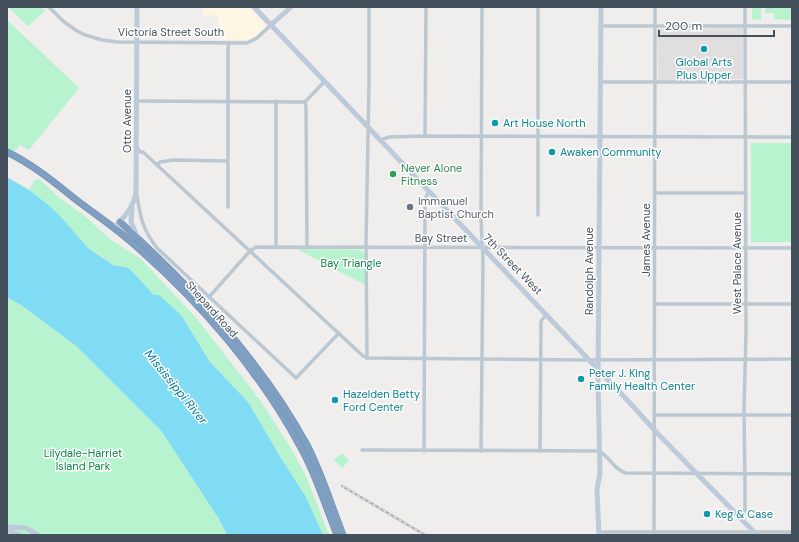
<svg xmlns="http://www.w3.org/2000/svg" width="799" height="542" viewBox="0 0 799 542" font-family="'DM Sans',sans-serif">
	<style>
		.commercial { fill: #fdf6e3 }
		.education { fill: #e1dedf }
		.green { fill: #b6f3ce }
		.water { fill: #7fdcf4 }
		.lines { fill: none; stroke-linecap: round; stroke-linejoin: round }
		.highway-casing { stroke: #6b8aad; stroke-width: 7 }
		.street { stroke: #bcc8d1; stroke-width: 3.5 }
		.secondary { stroke: #bdcad9; stroke-width: 5 }
		.highway { stroke: #7f9fc2; stroke-width: 6 }
		.rail-casing { stroke: #afb2b8; stroke-width: 2.5 }
		.rail { stroke: #fff; stroke-width: 1; stroke-dasharray: 3; stroke-linecap: butt }
		.culture-dot { fill: #0f9aa8; stroke: #fff; stroke-width: 1.5 }
		.leisure-dot { fill: #2e9e5b; stroke: #fff; stroke-width: 1.5 }
		.worship-dot { fill: #6b7280; stroke: #fff; stroke-width: 1.5 }
		.labels { text-anchor: middle; stroke-width: 3; stroke-linejoin: round; paint-order: stroke }
		.street-label { font-size: 11px; fill: #44515c; stroke: #fff }
		.culture-label { font-size: 11px; fill: #0d838f; stroke: #fff; text-anchor: start }
		.leisure-label { font-size: 11px; fill: #27864d; stroke: #fff; text-anchor: start }
		.worship-label { font-size: 11px; fill: #5b616d; stroke: #fff; text-anchor: start }
		.park-label { font-size: 11px; fill: #0e8449; stroke: #fff }
		.water-label { font-size: 12px; font-style: italic; fill: #037a9b; stroke: #fff }
	</style>
	<rect width="100%" height="100%" fill="#f0eded"/>
	<!-- commercial -->
	<path class="commercial" d="M 203,7 L 249,7 L 266,25 L 254,38 L 247,40 L 218,40 L 218,16 L 203,15 Z"/>
	<!-- education -->
	<path class="education" d="M 743,28 L 743,79 L 658,80 L 657,29 Z"/>
	<!-- green -->
	<g class="green">
		<path d="M 8,7 L 41,7 L 45,11 L 28,26 Z"/>
		<path d="M 752,7 L 761,7 L 761,20 L 752,19 Z"/>
		<path d="M 765,7 L 792,7 L 792,20 L 774,19 L 774,13 L 765,13 Z"/>
		<path d="M 7,20 L 79,88 L 29,150 L 20,145 L 7,159 Z"/>
		<rect x="751" y="143" width="41" height="99"/>
		<path d="M 39,179 L 60,198 L 85,216 L 111,240 L 141,259 L 197,319 L 260,400 L 292,450 L 306,476 L 329,535 L 323,535 L 306,497 L 279,455 L 248,402 L 210,362 L 200,346 L 129,268 L 113,265 L 89,249 L 60,216 L 29,190 L 34,181 Z"/>
		<path d="M 297,249 L 361,250 L 364,253 L 365,285 Z"/>
		<path d="M 7,297 L 21,305 L 75,345 L 162,432 L 219,519 L 227,535 L 7,535 Z"/>
		<path d="M 342,453 L 349,461 L 342,468 L 334,460 Z"/>
	</g>
	<!-- water -->
	<path class="water" d="M 7,177 L 29,190 L 47,204 L 60,216 L 89,249 L 113,265 L 129,268 L 154,295 L 159,295 L 181,315 L 210,362 L 248,402 L 279,455 L 306,497 L 323,535 L 227,535 L 219,519 L 162,432 L 75,345 L 21,305 L 7,297 L 7,183 L 9,183 L 7,181 Z"/>
	<g class="lines">
		<defs>
			<g id="highway">
				<path d="M 7,152 C 34,165 56,184 79,202 C 99,217 120,231 138,248 C 201,303 260,372 300,446 C 316,474 325,505 337,535"/>
				<path d="M 120,222 C 190,286 261,360 307,445 C 322,474 331,505 343,535"/>
			</g>
		</defs>
		<!-- highway casing -->
		<use href="#highway" class="highway-casing"/>
		<!-- street -->
		<g class="street">
			<path d="M 49,7 L 63,21 L 77,31 L 85,35 L 102,40 L 118,42 L 247,43 L 257,38 L 271,25"/>
			<path d="M 601,26 L 792,26"/>
			<path d="M 600,82 L 792,82"/>
			<path d="M 137,101 L 305,102 L 325,81"/>
			<path d="M 305,102 L 306,107 L 307,247"/>
			<path d="M 425,136 L 426,7"/>
			<path d="M 381,140 L 389,137 L 425,136 L 792,137"/>
			<path d="M 137,147 L 140,152 L 143,152 L 362,355 L 367,358 L 579,360 L 792,359"/>
			<path d="M 157,165 L 160,162 L 174,160 L 227,161"/>
			<path d="M 655,193 L 746,193"/>
			<path d="M 137,195 C 140,217 143,230 157,248 L 296,378 L 339,333"/>
			<path d="M 228,207 L 228,48 L 229,43"/>
			<path d="M 538,215 L 538,7"/>
			<path d="M 276,247 L 276,101"/>
			<path d="M 209,297 L 250,251 L 256,247 L 792,248"/>
			<path d="M 655,304 L 792,304"/>
			<path d="M 367,358 L 366,244 L 369,82 L 369,7"/>
			<path d="M 654,415 L 792,415"/>
			<path d="M 362,450 L 599,451 C 610,457 614,470 626,473 L 792,474"/>
			<path d="M 424,451 L 425,199 L 429,191"/>
			<path d="M 481,451 L 483,258 L 481,220 L 482,7"/>
			<path d="M 540,451 L 541,321 L 546,315"/>
			<path d="M 742,519 L 745,510 L 745,482 L 744,411 L 746,331 L 745,7"/>
			<path d="M 599,532 L 792,532"/>
			<path d="M 654,535 L 655,7"/>
		</g>
		<!-- secondary -->
		<g class="secondary">
			<path d="M 254,7 L 630,403 L 659,435 L 757,535"/>
			<path d="M 271,25 L 291,7"/>
			<path d="M 132,208 L 131,222 L 137,236"/>
			<path d="M 114,228 C 124,217 134,207 136,192 L 137,7"/>
			<path d="M 7,527 L 26,528 L 38,535"/>
			<path d="M 7,530 L 20,535"/>
			<path d="M 599,535 L 597,489 L 600,473 L 598,380 L 601,7"/>
		</g>
		<!-- highway -->
		<use href="#highway" class="highway"/>
		<defs>
			<path id="rail" d="M 342,486 L 425,535"/>
		</defs>
		<!-- rail casing -->
		<use href="#rail" class="rail-casing"/>
		<!-- rail -->
		<use href="#rail" class="rail"/>
	</g>
	<!-- markers -->
	<g class="culture-dot">
		<circle cx="704" cy="49" r="4"/>
		<circle cx="495" cy="123" r="4"/>
		<circle cx="552" cy="152" r="4"/>
		<circle cx="581" cy="379" r="4"/>
		<circle cx="335" cy="400" r="4"/>
		<circle cx="707" cy="514" r="4"/>
	</g>
	<circle class="leisure-dot" cx="393" cy="174" r="4"/>
	<circle class="worship-dot" cx="410" cy="207" r="4"/>
	<g class="labels">
		<!-- street labels -->
		<g class="street-label">
			<text x="171" y="36">Victoria Street South</text>
			<text transform="translate(127 121) rotate(-90)" y="4">Otto Avenue</text>
			<text x="441" y="242">Bay Street</text>
			<text transform="translate(646 240) rotate(-90)" y="4">James Avenue</text>
			<text transform="translate(737 263) rotate(-90)" y="4">West Palace Avenue</text>
			<text transform="translate(513 264) rotate(46)" y="4">7th Street West</text>
			<text transform="translate(589 271) rotate(-90)" y="4">Randolph Avenue</text>
			<text transform="translate(212 309) rotate(48)" y="4">Shepard Road</text>
		</g>
		<!-- culture labels -->
		<g class="culture-label">
			<text x="704" y="66" text-anchor="middle">Global Arts<tspan x="704" dy="13">Plus Upper</tspan></text>
			<text x="503" y="127">Art House North</text>
			<text x="560" y="156">Awaken Community</text>
			<text x="589" y="377">Peter J. King<tspan x="589" dy="13">Family Health Center</tspan></text>
			<text x="343" y="398">Hazelden Betty<tspan x="343" dy="13">Ford Center</tspan></text>
			<text x="715" y="518">Keg &amp; Case</text>
		</g>
		<!-- leisure labels -->
		<g class="leisure-label">
			<text x="401" y="172">Never Alone<tspan x="401" dy="13">Fitness</tspan></text>
		</g>
		<!-- worship labels -->
		<g class="worship-label">
			<text x="418" y="205">Immanuel<tspan x="418" dy="13">Baptist Church</tspan></text>
		</g>
		<!-- park labels -->
		<g class="park-label">
			<text x="351" y="267">Bay Triangle</text>
			<text x="83" y="457">Lilydale-Harriet<tspan x="83" dy="13">Island Park</tspan></text>
		</g>
		<!-- water labels -->
		<g class="water-label">
			<text transform="translate(176 387) rotate(51)" y="4">Mississippi River</text>
		</g>
	</g>
	<!-- border -->
	<rect width="799" height="542" fill="none" stroke="#44515c" stroke-width="16"/>
	<!-- scale -->
	<path d="M659 30v6h115v-6" fill="none" stroke="#44515c" stroke-width="2"/>
	<text x="665" y="30" font-size="12" fill="#44515c" stroke="#ffffff" stroke-width="3" paint-order="stroke">200 m</text>
</svg>
